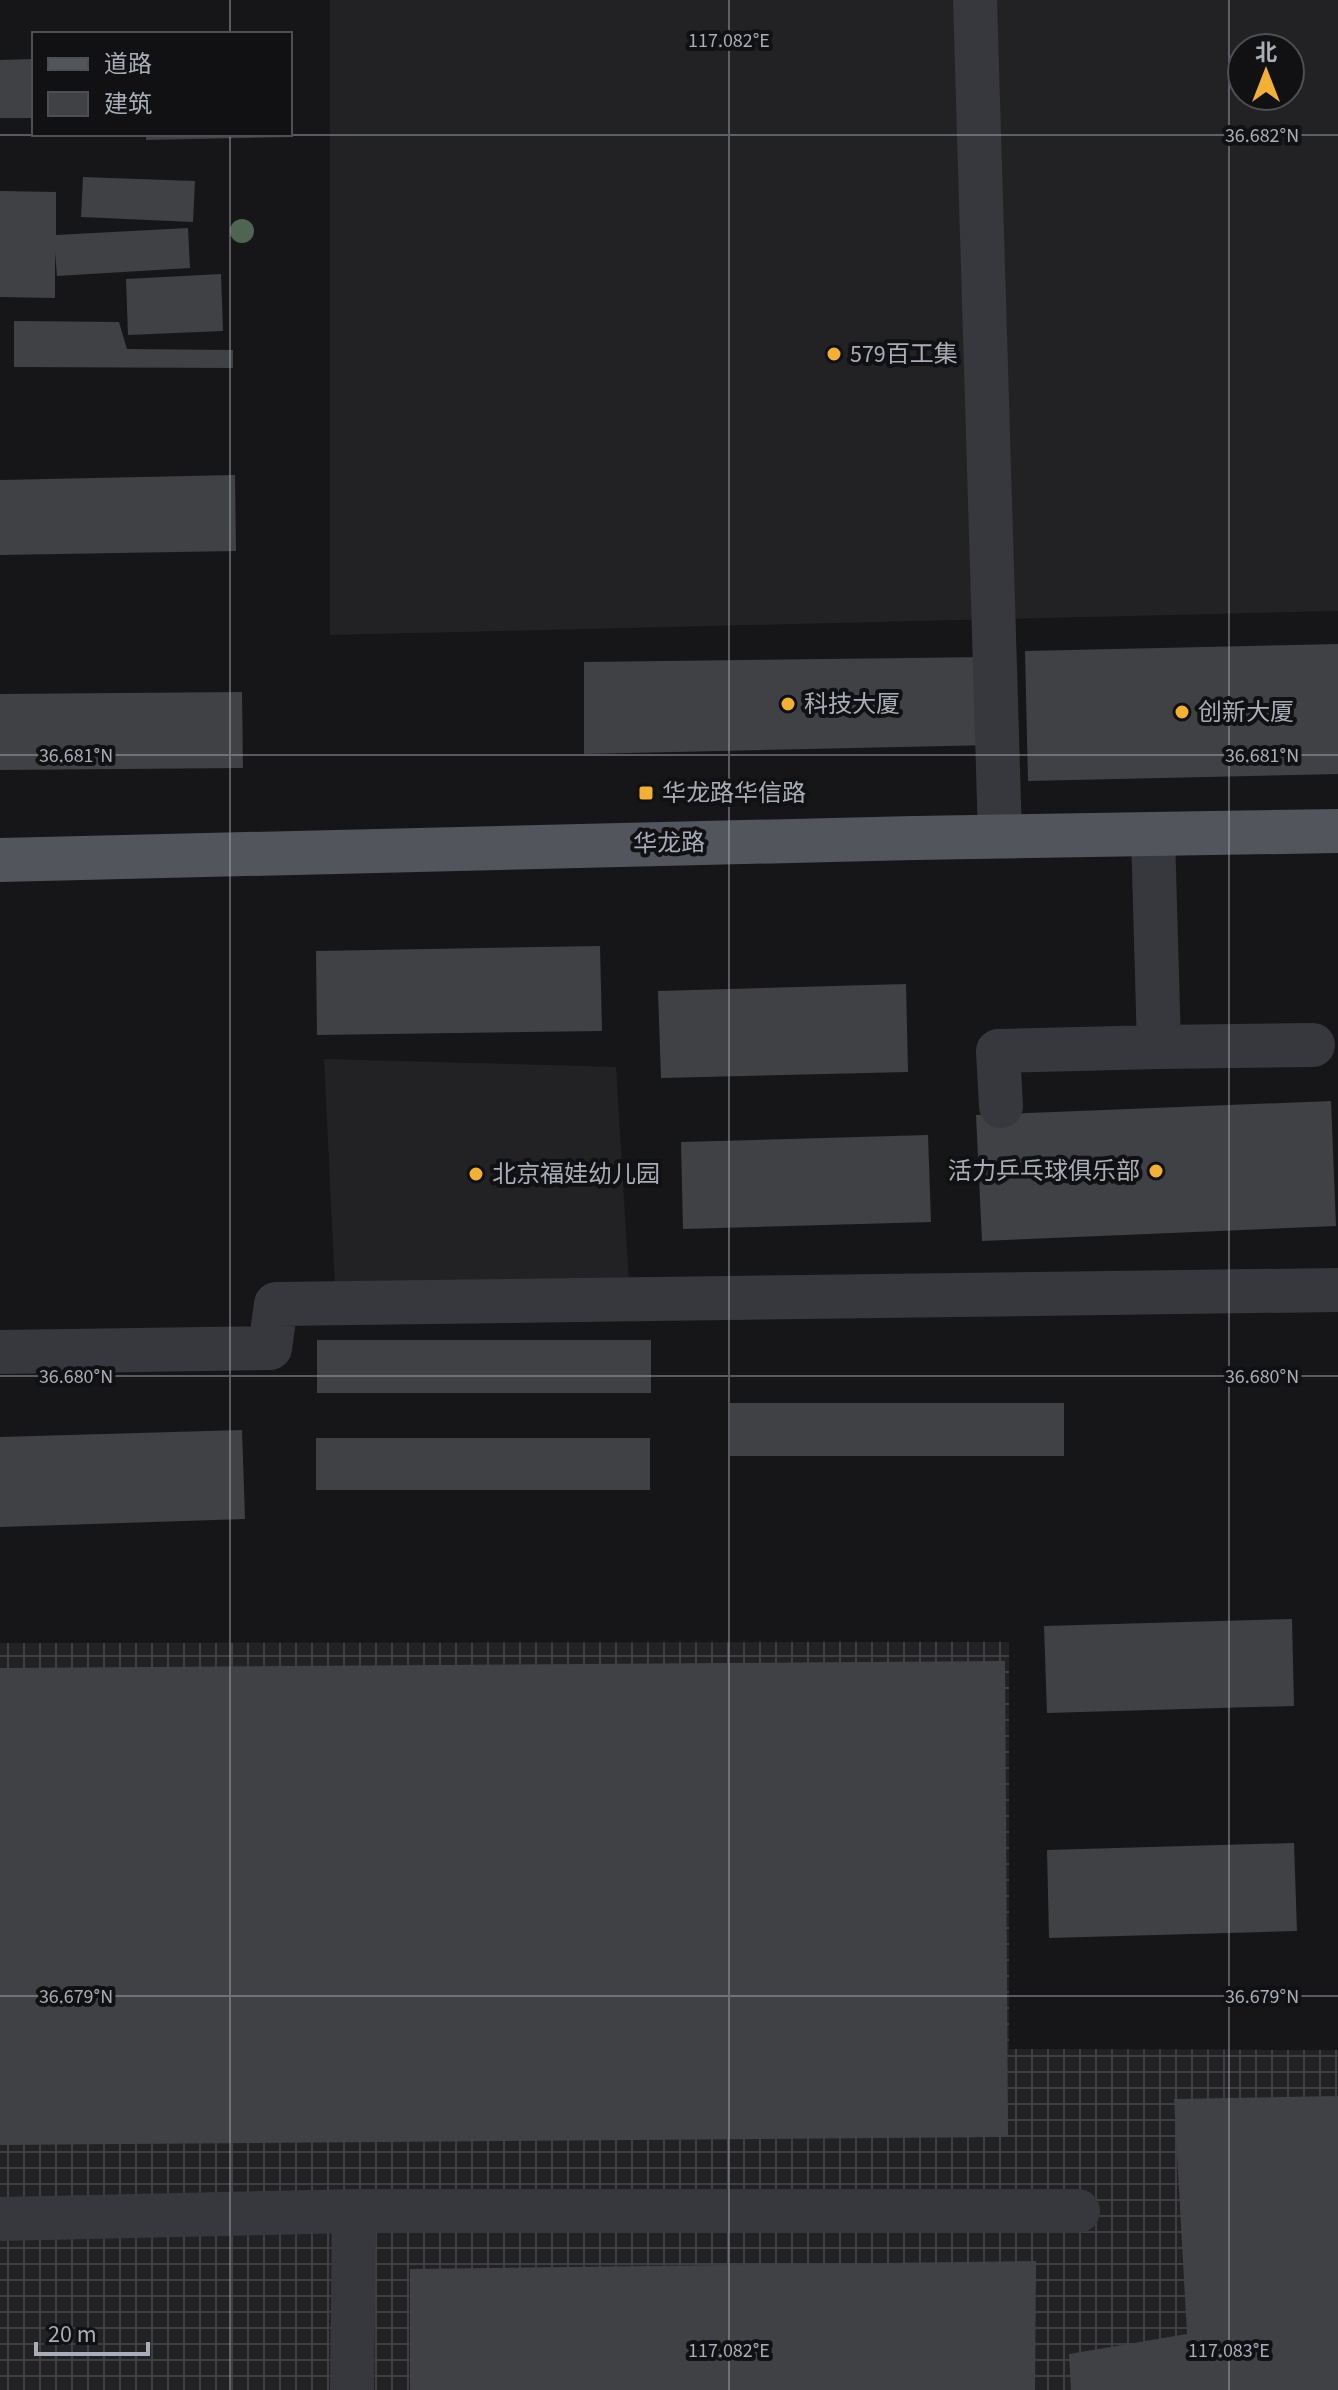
<svg xmlns="http://www.w3.org/2000/svg" width="1338" height="2390" viewBox="0 0 1338 2390" font-family="'Source Sans 3','Noto Sans SC',sans-serif">
	<style>
		.built { fill: #222225; fill-rule: evenodd }
		.industrial { fill: url(#industrial-grid) }
		.building { fill: #404145 }
		.lines { fill: none; stroke-linecap: round; stroke-linejoin: round }
		.minor { stroke: #37383d; stroke-width: 44 }
		.major { stroke: #53555c; stroke-width: 44 }
		.tree { fill: #506452 }
		.ticks { fill: none; stroke: #a8adb8; stroke-width: 2; stroke-opacity: 0.45 }
		.poi-dot { fill: #f2b134; stroke: #111113; stroke-width: 3 }
		.labels { text-anchor: middle; stroke-width: 8; stroke-linejoin: round; paint-order: stroke }
		.poi-label { font-size: 24px; fill: #a8adb8; stroke: #111113; text-anchor: start }
		.street-label { font-size: 24px; fill: #a8adb8; stroke: #111113 }
		.ticks-label { font-size: 20px; text-anchor: middle; fill: #a8adb8; stroke: #111113; stroke-width: 8; stroke-linejoin: round; paint-order: stroke }
	</style>
	<defs>
		<pattern id="industrial-grid" width="8" height="8" patternUnits="userSpaceOnUse" patternTransform="scale(2)"><rect width="8" height="8" fill="#222225"/><path d="M0 4h8M4 0v8" fill="none" stroke="#3f3f43"/></pattern>
	</defs>
	<rect width="100%" height="100%" fill="#161618"/>
	<!-- built -->
	<g class="built">
		<path d="M 330,0 L 1338,0 L 1338,611 L 330,635 ZM 1242,48 L 1290,48 L 1290,96 L 1242,96 Z"/>
		<path d="M 324,1059 L 616,1067 L 629,1281 L 335,1286 Z"/>
	</g>
	<!-- industrial -->
	<path class="industrial" d="M 1009,1642 L 1009,2049 L 1338,2050 L 1338,2390 L 0,2390 L 0,1643 Z"/>
	<!-- building -->
	<g class="building">
		<path d="M 34,59 L 34,118 L 0,118 L 0,60 Z"/>
		<path d="M 146,134 L 290,134 L 291,137 L 146,140 Z"/>
		<path d="M 83,177 L 195,181 L 193,222 L 81,217 Z"/>
		<path d="M 0,191 L 56,192 L 56,235 L 188,228 L 190,268 L 57,276 L 55,252 L 55,298 L 0,297 Z"/>
		<path d="M 221,274 L 223,331 L 128,335 L 126,279 Z"/>
		<path d="M 14,321 L 119,322 L 127,349 L 233,350 L 233,368 L 14,367 Z"/>
		<path d="M 235,475 L 236,551 L 0,555 L 0,480 Z"/>
		<path d="M 1338,644 L 1338,774 L 1028,781 L 1025,651 Z"/>
		<path d="M 991,657 L 993,745 L 584,754 L 584,662 Z"/>
		<path d="M 242,692 L 243,768 L 0,770 L 0,694 Z"/>
		<path d="M 600,946 L 602,1031 L 317,1035 L 316,951 Z"/>
		<path d="M 906,984 L 908,1072 L 661,1078 L 658,991 Z"/>
		<path d="M 1331,1101 L 1336,1226 L 982,1241 L 976,1115 Z"/>
		<path d="M 928,1135 L 931,1222 L 683,1229 L 681,1142 Z"/>
		<rect x="317" y="1340" width="334" height="53"/>
		<rect x="730" y="1403" width="334" height="53"/>
		<path d="M 242,1430 L 245,1519 L 0,1527 L 0,1437 Z"/>
		<rect x="316" y="1438" width="334" height="52"/>
		<path d="M 1292,1619 L 1294,1706 L 1047,1713 L 1044,1626 Z"/>
		<path d="M 1005,1661 L 1008,2137 L 0,2145 L 0,1668 Z"/>
		<path d="M 1294,1843 L 1297,1931 L 1049,1938 L 1047,1850 Z"/>
		<path d="M 1338,2096 L 1338,2390 L 1071,2390 L 1069,2354 L 1187,2334 L 1174,2099 Z"/>
		<path d="M 1036,2261 L 1035,2390 L 410,2390 L 410,2269 Z"/>
	</g>
	<g class="lines">
		<!-- minor -->
		<g class="minor">
			<path d="M 975,0 L 1000,836"/>
			<path d="M 1159,1047 L 1313,1045"/>
			<path d="M 1001,1106 L 998,1051 L 1159,1047 L 1153,834"/>
			<path d="M 0,1352 L 270,1348 L 276,1304 L 1338,1290"/>
			<path d="M 0,2219 L 354,2211"/>
			<path d="M 352,2390 L 354,2211 L 1078,2211"/>
		</g>
		<!-- major -->
		<path class="major" d="M 0,860 L 914,838 L 1338,831"/>
	</g>
	<!-- trees -->
	<circle class="tree" cx="242" cy="231" r="12"/>
	<!-- ticks -->
	<path class="ticks" d="M 230,0 L 230,34M 729,0 L 729,2390M 1229,0 L 1229,2390M 230,134 L 230,2390M 0,135 L 1338,135M 0,755 L 1338,755M 0,1376 L 1338,1376M 0,1996 L 1338,1996"/>
	<!-- markers -->
	<g class="poi-dot">
		<circle cx="834" cy="354" r="8"/>
		<circle cx="788" cy="704" r="8"/>
		<circle cx="1182" cy="712" r="8"/>
		<rect x="638" y="785" width="16" height="16" rx="4"/>
		<circle cx="1156" cy="1171" r="8"/>
		<circle cx="476" cy="1174" r="8"/>
	</g>
	<g class="labels">
		<!-- poi labels -->
		<g class="poi-label">
			<text x="850" y="362">579百工集</text>
			<text x="804" y="712">科技大厦</text>
			<text x="1198" y="720">创新大厦</text>
			<text x="662" y="801">华龙路华信路</text>
			<text x="1140" y="1179" text-anchor="end">活力乒乓球俱乐部</text>
			<text x="492" y="1182">北京福娃幼儿园</text>
		</g>
		<!-- street labels -->
		<g class="street-label">
			<text transform="translate(669 843) rotate(-1)" y="8">华龙路</text>
		</g>
	</g>
	<g class="ticks-label">
		<text x="729" y="47">117.082°E</text>
		<text x="1262" y="142">36.682°N</text>
		<text x="76" y="762">36.681°N</text>
		<text x="1262" y="762">36.681°N</text>
		<text x="76" y="1383">36.680°N</text>
		<text x="1262" y="1383">36.680°N</text>
		<text x="76" y="2003">36.679°N</text>
		<text x="1262" y="2003">36.679°N</text>
		<text x="729" y="2357">117.082°E</text>
		<text x="1229" y="2357">117.083°E</text>
	</g>
	<!-- legend -->
	<rect x="32" y="32" width="260" height="104" fill="#111113" stroke="#4d4f55" stroke-width="2"/>
	<rect x="48" y="58" width="40" height="12" fill="#53555c" stroke="#4d4f55" stroke-width="2"/>
	<text x="104" y="72" font-size="24" fill="#a8adb8">道路</text>
	<rect x="48" y="92" width="40" height="24" fill="#404145" stroke="#4d4f55" stroke-width="2"/>
	<text x="104" y="112" font-size="24" fill="#a8adb8">建筑</text>
	<!-- north arrow -->
	<g transform="translate(1266 72)"><circle r="38" fill="#111113" stroke="#4d4f55" stroke-width="2"/>
	<path d="M0-6L14 30L0 20L-14 30Z" fill="#f2b134"/>
	<text y="-12" font-size="22" font-weight="bold" text-anchor="middle" fill="#a8adb8">北</text>
	</g>
	<!-- scale -->
	<path d="M36 2342v12h112v-12" fill="none" stroke="#a8adb8" stroke-width="4"/>
	<text x="48" y="2342" font-size="24" fill="#a8adb8" stroke="#111113" stroke-width="6" paint-order="stroke">20 m</text>
</svg>
